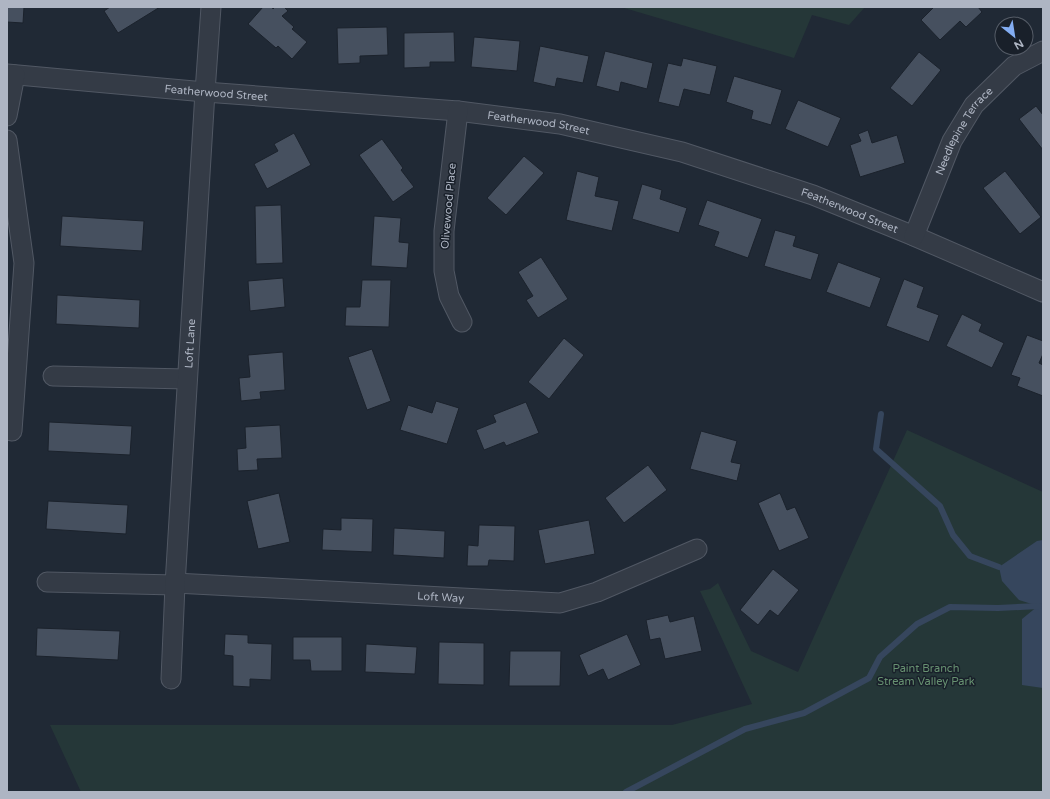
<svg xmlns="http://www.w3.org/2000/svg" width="1050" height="799" viewBox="0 0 1050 799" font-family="'Varela Round',sans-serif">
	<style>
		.green { fill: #253738 }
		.water { fill: #36465d }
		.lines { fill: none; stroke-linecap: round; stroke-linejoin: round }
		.stream { stroke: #36465d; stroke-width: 6 }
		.building { fill: #46505f; stroke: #1b222c }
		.minor-casing { stroke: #515864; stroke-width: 21 }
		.minor { stroke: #343b46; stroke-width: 19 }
		.labels { text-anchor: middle; stroke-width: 3; stroke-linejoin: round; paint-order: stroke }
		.street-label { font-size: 11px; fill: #aeb5c3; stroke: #19202a }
		.park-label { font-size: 11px; fill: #679171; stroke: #19202a }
	</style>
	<rect width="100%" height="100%" fill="#202935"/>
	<!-- green -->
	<g class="green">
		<path d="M 621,7 L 865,7 L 849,25 L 812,15 L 794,58 Z"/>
		<path d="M 907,430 L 1043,492 L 1043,792 L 81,792 L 50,725 L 672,725 L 752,704 L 700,591 L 710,589 L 718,583 L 751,651 L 798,672 Z"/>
	</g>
	<!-- water -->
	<path class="water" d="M 1043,540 L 1043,688 L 1022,685 L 1022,619 L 1038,606 L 1019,600 L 1002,581 L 999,567 L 1037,541 Z"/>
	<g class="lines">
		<!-- stream -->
		<g class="stream">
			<path d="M 881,414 L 876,449 L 940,506 L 953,535 L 970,556 L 999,567"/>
			<path d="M 626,792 L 745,729 L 804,713 L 869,678 L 880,657 L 917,624 L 950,607 L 998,608 L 1039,606"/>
		</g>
	</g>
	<!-- building -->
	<g class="building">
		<path d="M 7,7 L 24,7 L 23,23 L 7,22 Z"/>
		<path d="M 110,7 L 160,7 L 118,33 L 104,11 Z"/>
		<path d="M 263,7 L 272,7 L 273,9 L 275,7 L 284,7 L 288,11 L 282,16 L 294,27 L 292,29 L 307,42 L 292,59 L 278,46 L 276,48 L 248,24 Z"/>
		<path d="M 934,7 L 978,7 L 982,12 L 966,27 L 960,21 L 940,40 L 921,20 Z"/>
		<path d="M 387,27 L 388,55 L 360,56 L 360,63 L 338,64 L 337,28 Z"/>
		<path d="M 454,32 L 455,62 L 430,62 L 430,67 L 404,68 L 404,33 Z"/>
		<path d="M 474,37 L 520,41 L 517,71 L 471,67 Z"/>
		<path d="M 540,46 L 589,56 L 583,83 L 557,78 L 555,87 L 533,82 Z"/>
		<path d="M 605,51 L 653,63 L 647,89 L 621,82 L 619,92 L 596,86 Z"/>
		<path d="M 919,52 L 941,70 L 912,106 L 890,88 Z"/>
		<path d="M 683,58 L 717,66 L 710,95 L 684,89 L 679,107 L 658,102 L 668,63 L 681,66 Z"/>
		<path d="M 734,76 L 782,90 L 771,125 L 751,119 L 753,111 L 726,102 Z"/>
		<path d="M 798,100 L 841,118 L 828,147 L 785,129 Z"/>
		<path d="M 1036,106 L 1043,115 L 1043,150 L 1019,119 Z"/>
		<path d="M 868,130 L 872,143 L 897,135 L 905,163 L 860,177 L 850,145 L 861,141 L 858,134 Z"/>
		<path d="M 294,133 L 311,165 L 267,189 L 254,164 L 278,151 L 274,144 Z"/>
		<path d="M 382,139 L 403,168 L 401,170 L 414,187 L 393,202 L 359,155 Z"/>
		<path d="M 524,156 L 544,173 L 506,215 L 487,198 Z"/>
		<path d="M 577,171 L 599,177 L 595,196 L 619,201 L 612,231 L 566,220 Z"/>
		<path d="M 1005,171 L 1041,217 L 1020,234 L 983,188 Z"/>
		<path d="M 642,184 L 662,190 L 660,199 L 687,208 L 679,233 L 632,219 Z"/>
		<path d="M 707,200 L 762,219 L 748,258 L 714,246 L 719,232 L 698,225 Z"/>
		<path d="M 281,205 L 283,263 L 256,264 L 255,206 Z"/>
		<path d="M 62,216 L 144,221 L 142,251 L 60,246 Z"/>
		<path d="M 374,216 L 401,218 L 399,242 L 409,243 L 407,268 L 371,266 Z"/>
		<path d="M 775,230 L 796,236 L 793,246 L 819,254 L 811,280 L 764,266 Z"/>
		<path d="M 541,257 L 568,299 L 538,318 L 526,300 L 533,296 L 518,272 Z"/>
		<path d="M 838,262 L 881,278 L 870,308 L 826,292 Z"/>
		<path d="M 283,278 L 285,307 L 250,311 L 248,281 Z"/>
		<path d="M 904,279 L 924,287 L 917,307 L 939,315 L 929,342 L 886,326 Z"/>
		<path d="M 362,280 L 391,280 L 389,327 L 345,326 L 346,307 L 360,307 Z"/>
		<path d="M 57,295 L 140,300 L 139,328 L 56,324 Z"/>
		<path d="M 962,314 L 982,324 L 979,331 L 1004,343 L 992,368 L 946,346 Z"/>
		<path d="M 1027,335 L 1043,341 L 1043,354 L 1039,363 L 1043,365 L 1043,396 L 1017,386 L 1020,378 L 1011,375 Z"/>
		<path d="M 564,338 L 584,355 L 549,399 L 528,382 Z"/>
		<path d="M 372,349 L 391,401 L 367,410 L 348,357 Z"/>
		<path d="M 283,352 L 285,390 L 260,392 L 261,399 L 241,401 L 239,378 L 250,377 L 248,355 Z"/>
		<path d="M 436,401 L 459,408 L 447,444 L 400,430 L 408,405 L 432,413 Z"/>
		<path d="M 526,402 L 539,433 L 506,446 L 504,442 L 484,450 L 476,430 L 496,422 L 493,415 Z"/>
		<path d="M 49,422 L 132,426 L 130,455 L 48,451 Z"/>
		<path d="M 280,425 L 282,458 L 257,459 L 258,470 L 238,471 L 237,449 L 246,448 L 245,427 Z"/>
		<path d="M 701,431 L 737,441 L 731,462 L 741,464 L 737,481 L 690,469 Z"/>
		<path d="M 648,465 L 667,490 L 624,523 L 605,498 Z"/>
		<path d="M 279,493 L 290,542 L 258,549 L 247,501 Z"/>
		<path d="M 780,493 L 787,510 L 795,507 L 809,538 L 779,551 L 758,503 Z"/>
		<path d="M 48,501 L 128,505 L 126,534 L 46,529 Z"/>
		<path d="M 341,518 L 373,519 L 372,552 L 322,550 L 323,529 L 341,530 Z"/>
		<path d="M 589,520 L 595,554 L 545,564 L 538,530 Z"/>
		<path d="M 479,525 L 515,526 L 514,561 L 489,560 L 488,566 L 467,566 L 468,545 L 478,546 Z"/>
		<path d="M 394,528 L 445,531 L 444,558 L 393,555 Z"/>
		<path d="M 773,569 L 799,590 L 778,616 L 770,610 L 758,625 L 740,610 Z"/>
		<path d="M 668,615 L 670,622 L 694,616 L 702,651 L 665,659 L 660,638 L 650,640 L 646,620 Z"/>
		<path d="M 37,628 L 120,631 L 118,660 L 36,656 Z"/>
		<path d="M 225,634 L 248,635 L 248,643 L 272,644 L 271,680 L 250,679 L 250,687 L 233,686 L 233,656 L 224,655 Z"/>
		<path d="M 627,634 L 641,665 L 608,680 L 603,669 L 588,676 L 579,655 Z"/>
		<path d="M 293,637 L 342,637 L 342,671 L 311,671 L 310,660 L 293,660 Z"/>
		<path d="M 439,642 L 484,643 L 484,685 L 438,684 Z"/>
		<path d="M 366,644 L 417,647 L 415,674 L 365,672 Z"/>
		<path d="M 510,651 L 561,651 L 560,686 L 509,686 Z"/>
	</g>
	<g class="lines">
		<defs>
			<g id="minor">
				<path id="s1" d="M 7,74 L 205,92 L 458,111 L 560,124 L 682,152 L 813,195 L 914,236 L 1043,292"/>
				<path d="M 458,111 L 444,231 L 444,271 L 449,296 L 462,322"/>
				<path d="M 7,116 L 15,75"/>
				<path d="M 7,140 L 24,263 L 12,431 L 7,430"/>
				<path id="s2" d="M 914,236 L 952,141 L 974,105 L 1014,66 L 1043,51"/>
				<path d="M 53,376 L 187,379"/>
				<path d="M 47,582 L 175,585"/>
				<path id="s3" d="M 175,583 L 560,603 L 597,592 L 697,549"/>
				<path id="s4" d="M 171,679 L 175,585 L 205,92 L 211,7"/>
			</g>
		</defs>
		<!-- minor casing -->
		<use href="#minor" class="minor-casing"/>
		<!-- minor -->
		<use href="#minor" class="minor"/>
	</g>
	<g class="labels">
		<!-- street labels -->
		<g class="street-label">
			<text dy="4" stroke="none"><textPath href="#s1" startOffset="210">Featherwood Street</textPath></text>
			<text dy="4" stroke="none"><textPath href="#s1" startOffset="534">Featherwood Street</textPath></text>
			<text dy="4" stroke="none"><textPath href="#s2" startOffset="117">Needlepine Terrace</textPath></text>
			<text transform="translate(448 206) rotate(-85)" y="4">Olivewood Place</text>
			<text dy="4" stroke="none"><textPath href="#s1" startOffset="858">Featherwood Street</textPath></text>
			<text dy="4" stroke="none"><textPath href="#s4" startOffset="336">Loft Lane</textPath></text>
			<text dy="4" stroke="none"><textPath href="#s3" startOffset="266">Loft Way</textPath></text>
		</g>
		<!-- park labels -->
		<g class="park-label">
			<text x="926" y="672">Paint Branch<tspan x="926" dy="13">Stream Valley Park</tspan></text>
		</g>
	</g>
	<!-- border -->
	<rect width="1050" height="799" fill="none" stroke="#aeb5c3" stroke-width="16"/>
	<!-- north arrow -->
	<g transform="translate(1014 36) rotate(150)"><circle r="19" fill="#19202a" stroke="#555c67"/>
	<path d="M0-3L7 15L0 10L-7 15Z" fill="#83adf2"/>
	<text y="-6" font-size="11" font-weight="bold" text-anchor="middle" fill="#aeb5c3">N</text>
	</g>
</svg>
